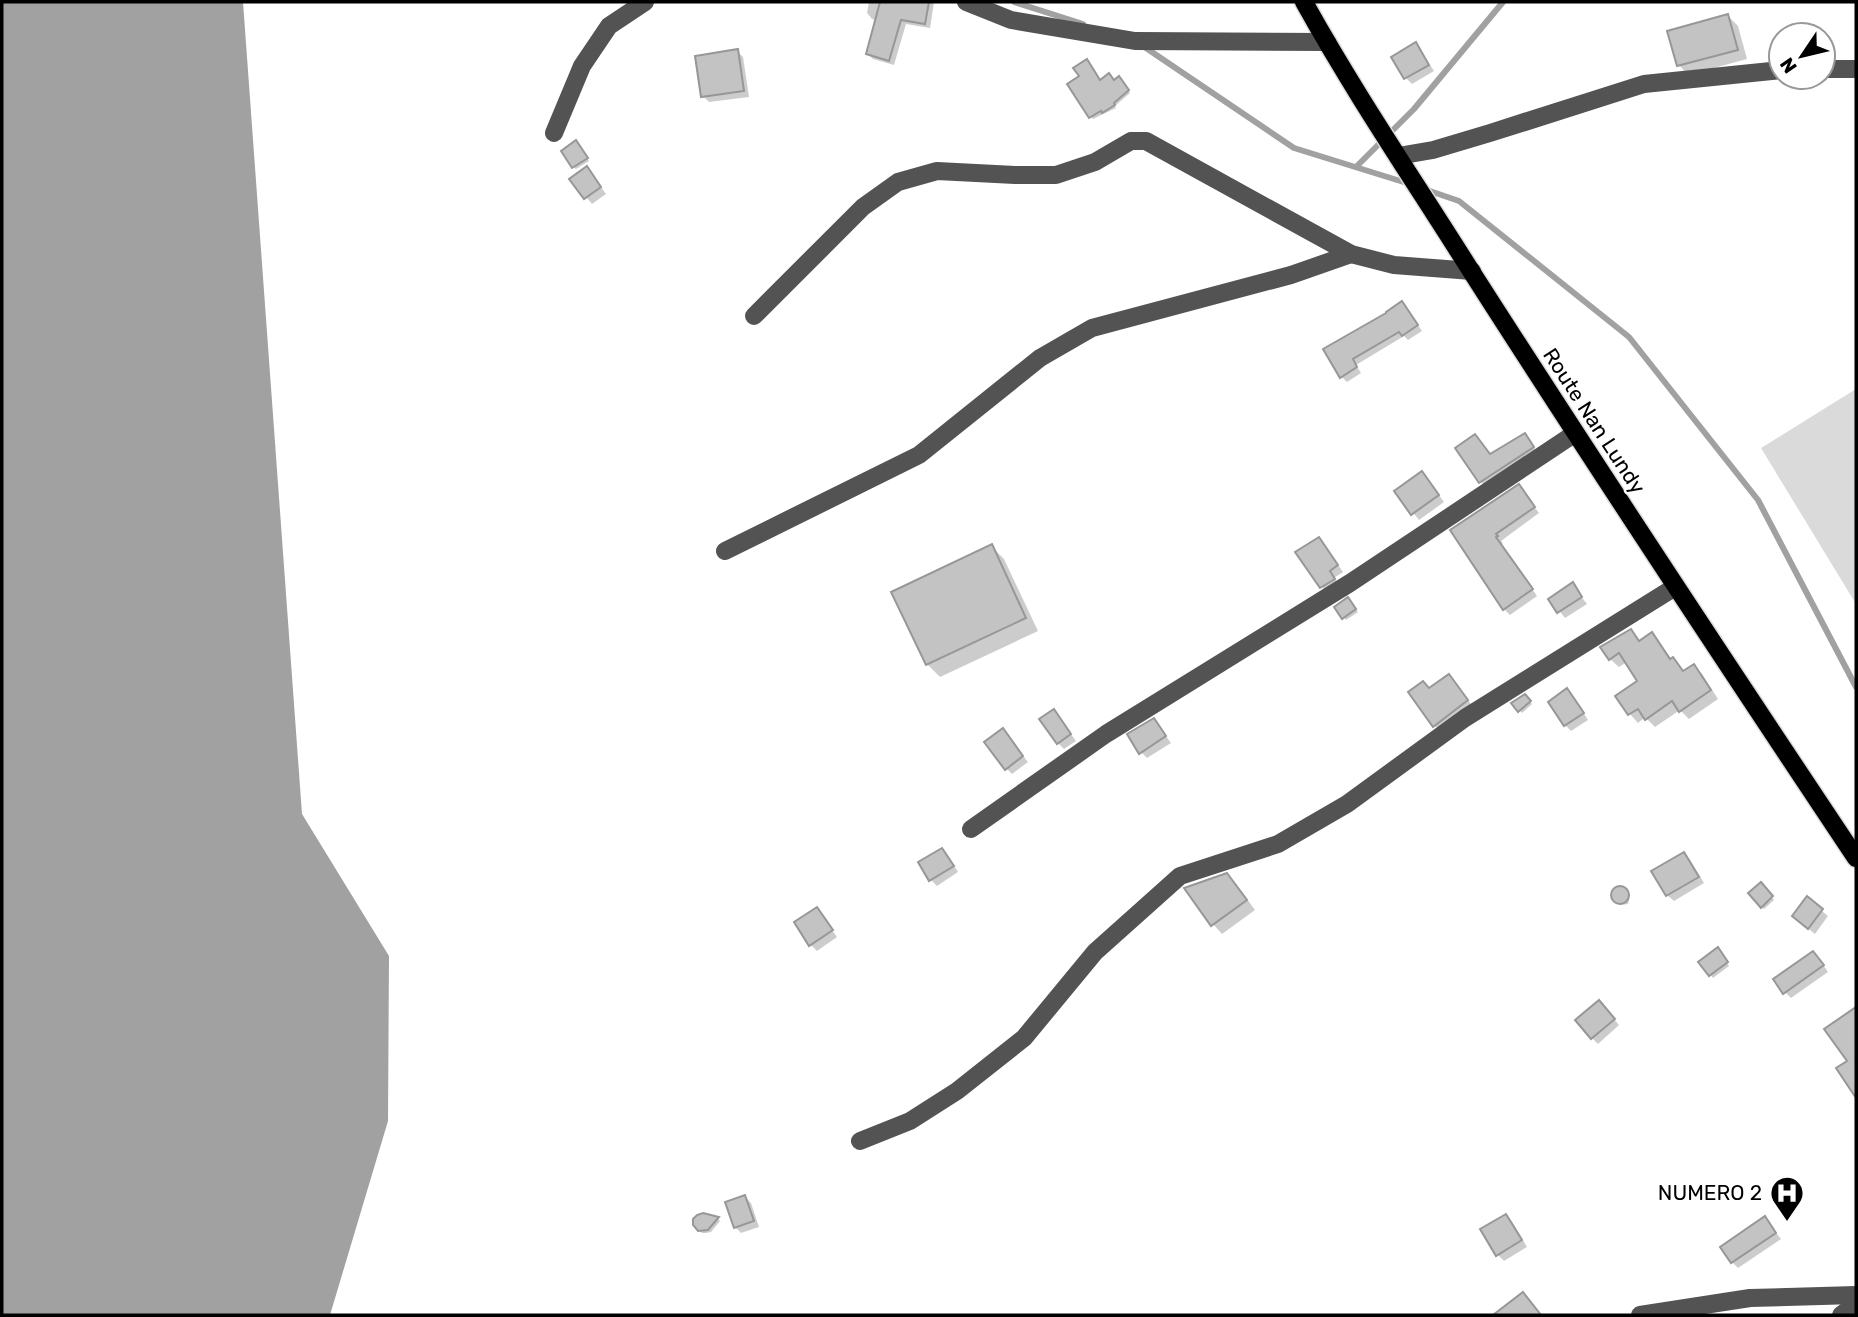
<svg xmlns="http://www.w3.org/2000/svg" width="1858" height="1317" viewBox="0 0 1858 1317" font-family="Rubik,sans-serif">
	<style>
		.green { fill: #dadada }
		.water { fill: #a1a1a1 }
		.shadow { fill: #0003 }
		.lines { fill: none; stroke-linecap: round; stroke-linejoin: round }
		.stream { stroke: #a1a1a1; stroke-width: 6 }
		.building { fill: #c3c3c3; stroke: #979797; stroke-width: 2 }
		.major-casing { stroke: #dbdbdb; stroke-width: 21 }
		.minor { stroke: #535353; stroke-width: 18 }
		.major { stroke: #000; stroke-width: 18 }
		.labels { text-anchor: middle; stroke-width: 5; stroke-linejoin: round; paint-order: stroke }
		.street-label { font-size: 21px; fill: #000; stroke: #fff }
		.poi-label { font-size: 21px; fill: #000; stroke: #fff; text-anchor: end }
	</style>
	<rect width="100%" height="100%" fill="#fff"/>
	<!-- green -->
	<path class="green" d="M 1856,389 L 1856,604 L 1761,448 Z"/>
	<!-- water -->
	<path class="water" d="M 2,2 L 243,2 L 302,814 L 389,956 L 388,1121 L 330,1315 L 2,1315 Z"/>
	<!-- shadow -->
	<g class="shadow">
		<path d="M 869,2 L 934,2 L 930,28 L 906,24 L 894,65 L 873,59 L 868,54 L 877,20 L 872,19 L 867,13 Z"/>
		<path d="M 1728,16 L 1738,26 L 1747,59 L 1688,75 L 1679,65 Z"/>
		<path d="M 1415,45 L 1421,51 L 1434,71 L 1412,84 L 1406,78 L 1394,58 Z"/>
		<path d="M 737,51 L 743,57 L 749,97 L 709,102 L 703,96 Z"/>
		<path d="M 1100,81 L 1121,81 L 1130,93 L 1115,106 L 1116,108 L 1093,119 L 1091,117 Z"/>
		<path d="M 578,145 L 589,161 L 576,169 L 573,167 Z"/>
		<path d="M 592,175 L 606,194 L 592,204 L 571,179 Z"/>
		<path d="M 1402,303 L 1422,331 L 1408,340 L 1404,336 L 1356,365 L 1361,373 L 1347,382 L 1342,377 L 1326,350 L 1389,314 Z"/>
		<path d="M 1529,440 L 1537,452 L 1485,487 L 1457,448 L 1490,456 Z"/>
		<path d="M 1428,480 L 1444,502 L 1419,520 L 1397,492 Z"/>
		<path d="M 1524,493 L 1539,513 L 1501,541 L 1503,543 L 1501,544 L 1537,596 L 1510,615 L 1504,609 L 1453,531 Z"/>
		<path d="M 1318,539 L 1324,545 L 1343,572 L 1334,578 L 1340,585 L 1328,593 L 1322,587 Z"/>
		<path d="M 992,547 L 1004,559 L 1038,631 L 940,677 L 927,664 Z"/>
		<path d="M 1572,585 L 1587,604 L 1565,618 L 1550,599 Z"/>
		<path d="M 1351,602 L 1358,612 L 1346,620 L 1336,607 Z"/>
		<path d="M 1631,631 L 1640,642 L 1651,634 L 1660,643 L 1672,660 L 1673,659 L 1684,672 L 1694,666 L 1702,674 L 1718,699 L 1689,719 L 1680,710 L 1655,727 L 1645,717 L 1638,723 L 1630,714 L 1618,697 L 1640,682 L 1627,662 L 1619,667 L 1610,659 Z"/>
		<path d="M 1455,682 L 1473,707 L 1440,732 L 1410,692 L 1430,690 Z"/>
		<path d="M 1567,690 L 1573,696 L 1588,720 L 1571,731 L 1565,725 Z"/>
		<path d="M 1525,696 L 1532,704 L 1522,713 L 1514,703 Z"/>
		<path d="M 1054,711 L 1076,741 L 1064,749 L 1058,743 Z"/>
		<path d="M 1154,720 L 1171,743 L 1147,758 L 1141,752 Z"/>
		<path d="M 1003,731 L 1028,762 L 1012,774 L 1006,768 Z"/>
		<path d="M 942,850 L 948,856 L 958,872 L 937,886 L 931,880 Z"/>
		<path d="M 1684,854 L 1690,860 L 1704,883 L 1674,901 L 1667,895 L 1654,872 Z"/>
		<path d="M 1227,875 L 1236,884 L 1255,910 L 1222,934 L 1213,924 Z"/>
		<path d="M 1761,884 L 1774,900 L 1764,909 L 1750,893 Z"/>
		<path d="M 1621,888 L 1630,895 L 1628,904 L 1621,905 L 1613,896 L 1616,890 Z"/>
		<path d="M 1807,899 L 1828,916 L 1815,934 L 1800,922 Z"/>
		<path d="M 817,909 L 837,937 L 817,951 L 811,945 Z"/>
		<path d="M 1720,952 L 1729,966 L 1713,978 L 1701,962 Z"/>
		<path d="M 1819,959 L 1828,972 L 1791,998 L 1785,992 Z"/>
		<path d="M 1605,1008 L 1619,1025 L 1598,1044 L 1592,1038 Z"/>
		<path d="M 745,1197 L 751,1203 L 759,1227 L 741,1233 L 735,1227 Z"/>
		<path d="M 703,1215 L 718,1219 L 720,1221 L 711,1232 L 706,1233 L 702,1233 L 696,1227 Z"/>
		<path d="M 1506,1216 L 1512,1222 L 1527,1247 L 1504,1261 L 1498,1255 Z"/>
		<path d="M 1765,1219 L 1781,1239 L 1738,1268 L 1732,1262 Z"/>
		<path d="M 1523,1294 L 1542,1315 L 1496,1315 Z"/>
	</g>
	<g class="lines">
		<!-- stream -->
		<g class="stream">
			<path d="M 1014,2 L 1083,24"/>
			<path d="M 1143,46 L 1294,148 L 1410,184"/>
			<path d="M 1357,166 L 1414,109 L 1503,2"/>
			<path d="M 1424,189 L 1459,201 L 1629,337 L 1758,500 L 1856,687"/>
		</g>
	</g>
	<!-- building -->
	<g class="building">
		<path d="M 880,2 L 929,2 L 925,24 L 901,20 L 889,61 L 866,54 Z"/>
		<path d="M 1728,14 L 1738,50 L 1677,66 L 1667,31 Z"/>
		<path d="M 1416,42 L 1429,65 L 1404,79 L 1391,57 Z"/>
		<path d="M 738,49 L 744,91 L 701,97 L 695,56 Z"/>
		<path d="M 1087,59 L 1100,80 L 1109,73 L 1114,80 L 1119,76 L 1129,90 L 1114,103 L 1115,105 L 1102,113 L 1101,111 L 1089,118 L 1067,84 L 1079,76 L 1073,68 Z"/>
		<path d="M 576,140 L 588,158 L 572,168 L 561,151 Z"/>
		<path d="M 587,166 L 601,187 L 584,199 L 569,179 Z"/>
		<path d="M 1402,301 L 1418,325 L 1402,336 L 1399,332 L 1353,359 L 1357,367 L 1340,378 L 1323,349 L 1386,313 L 1386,312 Z"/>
		<path d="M 1525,433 L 1534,447 L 1479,483 L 1455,448 L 1475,434 L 1490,454 Z"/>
		<path d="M 1422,471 L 1439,495 L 1411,515 L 1394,491 Z"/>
		<path d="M 1519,484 L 1535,507 L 1496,534 L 1498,536 L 1496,537 L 1533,589 L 1503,610 L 1450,530 Z"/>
		<path d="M 1319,537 L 1338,565 L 1330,571 L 1335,579 L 1320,588 L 1295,552 Z"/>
		<path d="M 992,544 L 1026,618 L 926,665 L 891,592 Z"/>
		<path d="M 1573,582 L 1582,597 L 1557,613 L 1548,599 Z"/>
		<path d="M 1348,597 L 1356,609 L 1342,619 L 1334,607 Z"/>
		<path d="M 1631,629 L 1639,641 L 1652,632 L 1670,659 L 1673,657 L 1683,671 L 1694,664 L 1711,690 L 1679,712 L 1672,701 L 1645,720 L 1638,709 L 1628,715 L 1615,696 L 1637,681 L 1619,653 L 1609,660 L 1600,647 Z"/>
		<path d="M 1449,674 L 1468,700 L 1433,727 L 1408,692 L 1423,681 L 1429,688 Z"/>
		<path d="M 1567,688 L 1584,713 L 1564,726 L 1548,702 Z"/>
		<path d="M 1525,694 L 1531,701 L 1518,712 L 1511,703 Z"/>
		<path d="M 1054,709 L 1071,734 L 1057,744 L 1039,719 Z"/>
		<path d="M 1154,718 L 1166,736 L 1139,754 L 1127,734 Z"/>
		<path d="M 1003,728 L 1023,756 L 1005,770 L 984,742 Z"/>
		<path d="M 942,848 L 954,866 L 929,881 L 918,862 Z"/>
		<path d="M 1684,852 L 1699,877 L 1666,896 L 1651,871 Z"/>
		<path d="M 1227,873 L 1247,900 L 1211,926 L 1184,888 Z"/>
		<path d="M 1761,882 L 1773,896 L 1761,908 L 1748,893 Z"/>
		<circle cx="1620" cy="895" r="9"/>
		<path d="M 1807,896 L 1823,909 L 1808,929 L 1792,916 Z"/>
		<path d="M 817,907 L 833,930 L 809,946 L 794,922 Z"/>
		<path d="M 1718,947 L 1728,962 L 1709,976 L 1698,962 Z"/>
		<path d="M 1813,951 L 1824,965 L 1783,994 L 1773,979 Z"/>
		<path d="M 1599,1000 L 1615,1019 L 1591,1039 L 1575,1020 Z"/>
		<path d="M 1856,1007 L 1856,1098 L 1836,1068 L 1847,1061 L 1824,1029 Z"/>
		<path d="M 745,1195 L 754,1221 L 734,1228 L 725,1202 Z"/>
		<path d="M 703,1213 L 719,1217 L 708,1230 L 698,1231 L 693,1225 L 693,1219 L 697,1215 Z"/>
		<path d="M 1506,1214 L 1522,1240 L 1496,1256 L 1480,1229 Z"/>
		<path d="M 1765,1216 L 1776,1233 L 1731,1263 L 1720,1247 Z"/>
		<path d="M 1523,1292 L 1541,1315 L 1493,1315 Z"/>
	</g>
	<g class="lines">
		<defs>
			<path id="major" d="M 1304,2 C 1355,94 1415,182 1471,271 C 1597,468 1726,663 1856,858"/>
		</defs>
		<!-- major casing -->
		<use href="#major" class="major-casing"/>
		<!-- minor -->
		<g class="minor">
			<path d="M 966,2 L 1011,20 L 1135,41 L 1327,42"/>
			<path d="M 1823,69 L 1856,69"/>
			<path d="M 554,133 L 582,66 L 609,26 L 645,2"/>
			<path d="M 1398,156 L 1433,150 L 1490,133 L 1644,84 L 1781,70"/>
			<path d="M 754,316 L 863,207 L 898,182 L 937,171 L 1015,175 L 1056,175 L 1095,162 L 1131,141 L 1146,141 L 1351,254 L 1394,265 L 1472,271"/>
			<path d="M 725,551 L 919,455 L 1040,358 L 1092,328 L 1291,275 L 1351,254"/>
			<path d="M 971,829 L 1106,734 L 1350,583 L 1574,434"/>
			<path d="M 860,1141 L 910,1121 L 957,1091 L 1024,1038 L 1095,952 L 1180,876 L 1278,844 L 1347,804 L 1465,718 L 1675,587"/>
			<path d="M 1640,1315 L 1750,1298 L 1856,1295"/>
			<path d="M 1841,1315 L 1856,1304"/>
		</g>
		<!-- major -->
		<use href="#major" class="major"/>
	</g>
	<!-- icons -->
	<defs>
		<symbol id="hospital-pin" viewBox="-11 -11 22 30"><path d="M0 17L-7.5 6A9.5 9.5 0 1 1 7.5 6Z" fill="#000" stroke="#fff"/><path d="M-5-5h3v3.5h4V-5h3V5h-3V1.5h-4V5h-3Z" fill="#fff"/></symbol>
	</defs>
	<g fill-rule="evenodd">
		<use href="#hospital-pin" x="1768" y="1174" width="38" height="52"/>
	</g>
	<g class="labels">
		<!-- street labels -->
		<g class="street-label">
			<text transform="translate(1594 421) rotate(57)" y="7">Route Nan Lundy</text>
		</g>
		<!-- poi labels -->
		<g class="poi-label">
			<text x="1762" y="1200">NUMERO 2</text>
		</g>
	</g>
	<!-- border -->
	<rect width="1858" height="1317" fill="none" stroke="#000000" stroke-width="7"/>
	<!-- north arrow -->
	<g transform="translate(1802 56) rotate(235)"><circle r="33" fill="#ffffff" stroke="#999999" stroke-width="2"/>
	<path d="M0-5L12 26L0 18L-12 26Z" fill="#000000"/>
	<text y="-10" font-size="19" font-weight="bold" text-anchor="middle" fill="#000000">N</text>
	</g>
</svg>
